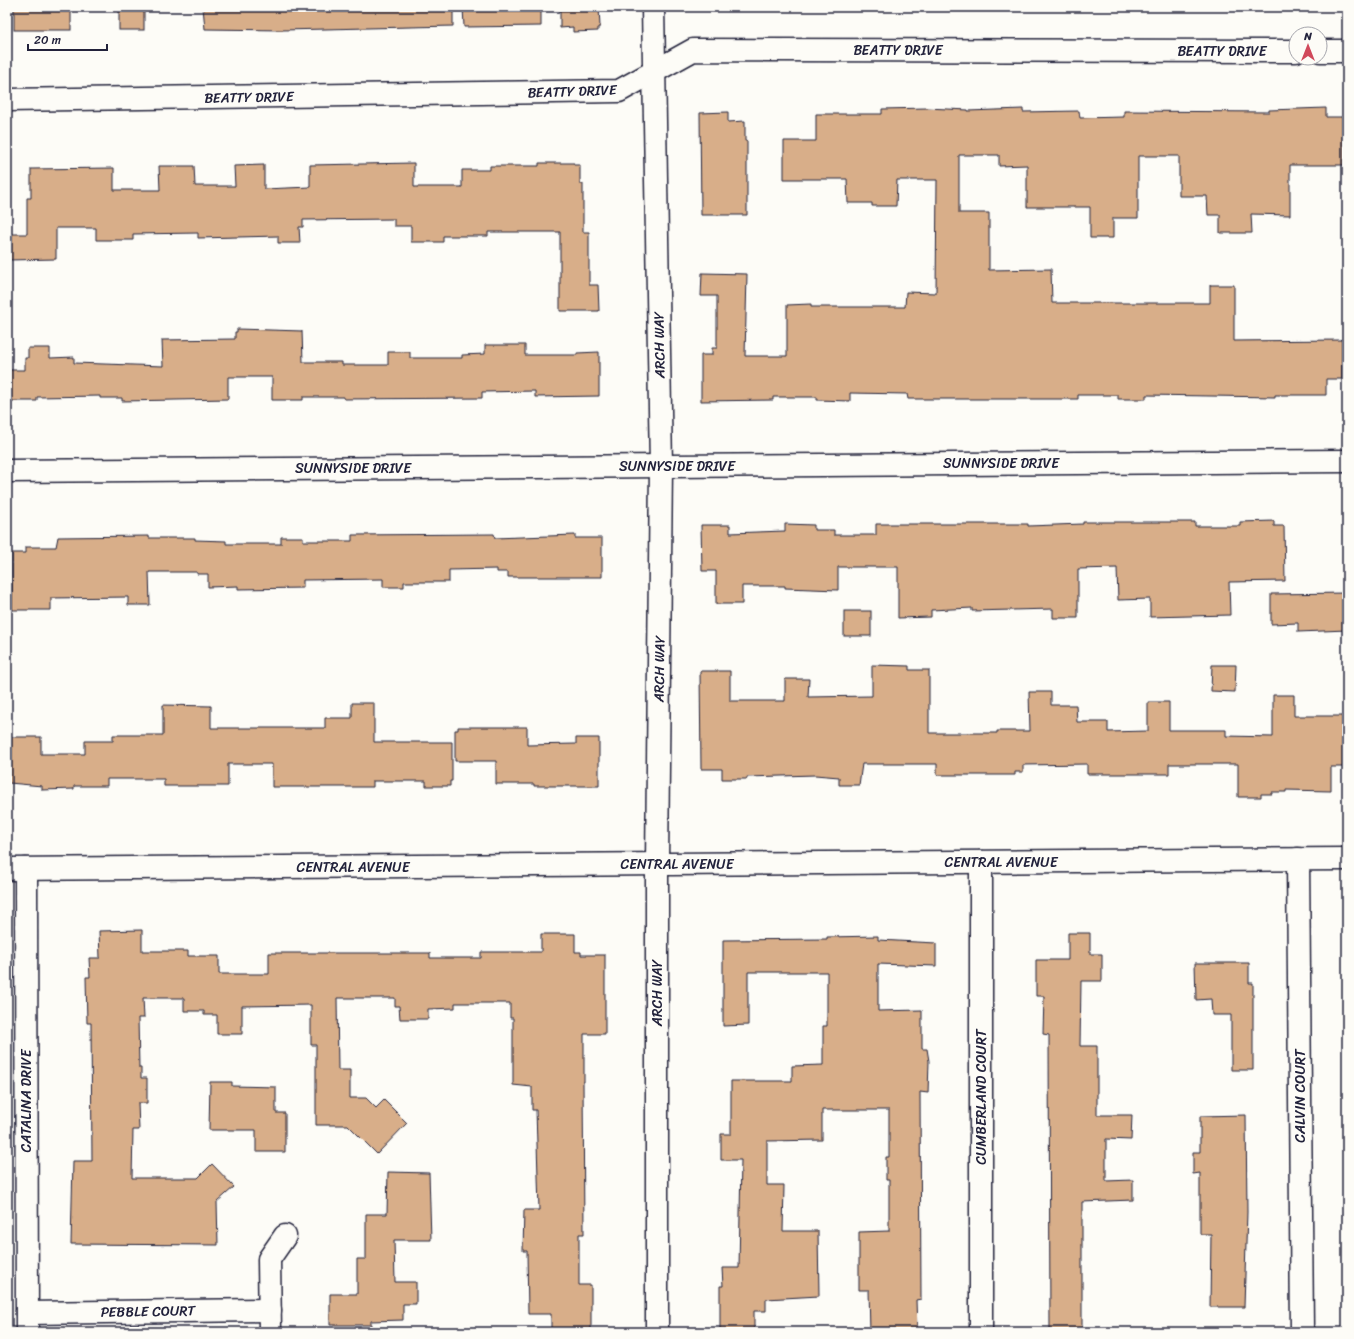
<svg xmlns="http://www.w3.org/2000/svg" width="1354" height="1339" viewBox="0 0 1354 1339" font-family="Sriracha,sans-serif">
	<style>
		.building { fill: #d8ae89; stroke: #22223b }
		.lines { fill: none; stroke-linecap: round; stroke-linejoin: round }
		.minor-casing { stroke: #22223b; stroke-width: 25 }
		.major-casing { stroke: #22223b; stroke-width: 25 }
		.minor { stroke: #fdfcf7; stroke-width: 22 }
		.major { stroke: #fdfcf7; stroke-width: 22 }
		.labels { text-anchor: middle; stroke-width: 3; stroke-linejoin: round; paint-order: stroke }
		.street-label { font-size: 14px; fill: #22223b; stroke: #fdfcf7 }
	</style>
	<rect width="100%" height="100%" fill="#fdfcf7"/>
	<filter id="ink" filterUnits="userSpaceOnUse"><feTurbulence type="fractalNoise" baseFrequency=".025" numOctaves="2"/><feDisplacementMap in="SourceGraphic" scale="8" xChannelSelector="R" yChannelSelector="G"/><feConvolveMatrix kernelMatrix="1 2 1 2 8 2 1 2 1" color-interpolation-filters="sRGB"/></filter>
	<g filter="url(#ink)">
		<!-- building -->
		<g class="building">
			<rect x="14" y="7" width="57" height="23"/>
			<rect x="119" y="7" width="25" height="23"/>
			<path d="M 203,7 L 453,7 L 453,26 L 283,30 L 205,29 Z"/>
			<path d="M 463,7 L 541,7 L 541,26 L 464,27 Z"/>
			<path d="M 560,7 L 599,7 L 600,27 L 598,27 L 598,31 L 573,32 L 573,27 L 560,28 Z"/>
			<path d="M 927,108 L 968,110 L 968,111 L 1023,109 L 1023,112 L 1079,111 L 1080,118 L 1124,117 L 1124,111 L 1269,112 L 1269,110 L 1326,108 L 1326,117 L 1344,117 L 1344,165 L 1290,165 L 1290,215 L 1251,214 L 1252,233 L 1220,233 L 1220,215 L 1208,215 L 1207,196 L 1179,196 L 1179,156 L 1138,156 L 1138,218 L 1113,218 L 1113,238 L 1090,238 L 1090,207 L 1027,207 L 1027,165 L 999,166 L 999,155 L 959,155 L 959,213 L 989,213 L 989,270 L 1051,269 L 1052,303 L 1210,303 L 1210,285 L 1234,285 L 1234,341 L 1342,340 L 1342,379 L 1326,379 L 1326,395 L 1275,395 L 1275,397 L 1146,395 L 1146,399 L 1118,399 L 1118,395 L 1078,395 L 1078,399 L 908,399 L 907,394 L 850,393 L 850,401 L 817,400 L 817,397 L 773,397 L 773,400 L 701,401 L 701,355 L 712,355 L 712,348 L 717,348 L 717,296 L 701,296 L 702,273 L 747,274 L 745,356 L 787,356 L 787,305 L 811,304 L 811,307 L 905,307 L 906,292 L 936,293 L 937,180 L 897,180 L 896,206 L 872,206 L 872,203 L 848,203 L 847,179 L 784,179 L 784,141 L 816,141 L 816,114 L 882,114 L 882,109 Z"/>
			<path d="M 728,112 L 728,122 L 745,121 L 745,141 L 747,141 L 747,215 L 701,215 L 700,113 Z"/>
			<path d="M 414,163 L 414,187 L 462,187 L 462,170 L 490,170 L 490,166 L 539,166 L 539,163 L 574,163 L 574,165 L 580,165 L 580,184 L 583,184 L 583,232 L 589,232 L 589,285 L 598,285 L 599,311 L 560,311 L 560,232 L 488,232 L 488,236 L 443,236 L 443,242 L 411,242 L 411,226 L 394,226 L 394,219 L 303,220 L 303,227 L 299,227 L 300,243 L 278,243 L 278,236 L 198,238 L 198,233 L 133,234 L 133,240 L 96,240 L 96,228 L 56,228 L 56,259 L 9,260 L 9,234 L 27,234 L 27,198 L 31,198 L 31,169 L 114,168 L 114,190 L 160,190 L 159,166 L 194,166 L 195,186 L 235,186 L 234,166 L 264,165 L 264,189 L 310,187 L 310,165 Z"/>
			<path d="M 237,329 L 302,331 L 303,362 L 342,362 L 342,365 L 388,365 L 388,352 L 410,352 L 410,358 L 462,358 L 462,355 L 485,354 L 485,345 L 525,345 L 525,355 L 577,355 L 577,353 L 599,352 L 599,396 L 535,397 L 535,391 L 482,392 L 482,398 L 344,399 L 344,397 L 303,397 L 303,400 L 272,400 L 272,377 L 228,377 L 228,399 L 122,401 L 122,398 L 100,398 L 100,396 L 37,397 L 37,401 L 9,401 L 9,370 L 25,370 L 25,358 L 28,358 L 28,348 L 50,348 L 50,358 L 74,357 L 74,363 L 163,366 L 162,340 L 235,339 L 235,332 L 237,332 Z"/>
			<path d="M 1274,521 L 1274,526 L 1284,526 L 1285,581 L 1229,582 L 1230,615 L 1150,617 L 1150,599 L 1118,600 L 1117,568 L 1078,569 L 1078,618 L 1053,618 L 1053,609 L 972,611 L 972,608 L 931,610 L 931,617 L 898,618 L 898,567 L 838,567 L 838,590 L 785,588 L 785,586 L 742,586 L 742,604 L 716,604 L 716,571 L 702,571 L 701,525 L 730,525 L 730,533 L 785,531 L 785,524 L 814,525 L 814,530 L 834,530 L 834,535 L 876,535 L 876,524 L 1028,524 L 1028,526 L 1083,524 L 1083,522 L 1195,522 L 1195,526 L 1240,526 L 1240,522 Z"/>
			<path d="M 494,534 L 495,538 L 575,535 L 575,538 L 602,538 L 602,577 L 508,577 L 508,572 L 497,572 L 497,569 L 449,570 L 449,582 L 404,582 L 404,587 L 383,587 L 383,579 L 303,580 L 303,588 L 238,589 L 238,586 L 208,587 L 208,574 L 197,574 L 197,572 L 149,572 L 150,605 L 128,605 L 128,597 L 51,598 L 51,610 L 12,610 L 12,553 L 26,553 L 26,547 L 56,547 L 58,537 L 149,536 L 149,538 L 195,538 L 195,540 L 226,541 L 226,544 L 281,544 L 281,537 L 303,537 L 303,541 L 352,541 L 352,535 Z"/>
			<path d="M 1347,593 L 1347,630 L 1298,632 L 1298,623 L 1271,624 L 1271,594 Z"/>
			<rect x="844" y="611" width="27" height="25"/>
			<path d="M 872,665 L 909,666 L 909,670 L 929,670 L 929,733 L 997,733 L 997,731 L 1030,731 L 1029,692 L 1051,692 L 1051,705 L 1076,705 L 1077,722 L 1108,722 L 1108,732 L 1148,731 L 1148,702 L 1169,702 L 1169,730 L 1226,730 L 1226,736 L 1273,737 L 1273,695 L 1294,695 L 1294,716 L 1347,716 L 1347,767 L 1331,767 L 1331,791 L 1286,790 L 1286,792 L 1272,792 L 1272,794 L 1261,794 L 1261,797 L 1238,797 L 1238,764 L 1169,764 L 1169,774 L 1087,774 L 1087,764 L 1023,765 L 1023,772 L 1015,772 L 1015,775 L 937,775 L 937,764 L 862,764 L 859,785 L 839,785 L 839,777 L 815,775 L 747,777 L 747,779 L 722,779 L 722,769 L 701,769 L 700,671 L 730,671 L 730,701 L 785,701 L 785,679 L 809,679 L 808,697 L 872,696 Z"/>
			<path d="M 1212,665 L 1236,665 L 1235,692 L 1211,691 Z"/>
			<path d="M 352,703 L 374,703 L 374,742 L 452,742 L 452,781 L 450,781 L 450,786 L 426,786 L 426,781 L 373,781 L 373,787 L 272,787 L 272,764 L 228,764 L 228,786 L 164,786 L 164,779 L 107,779 L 107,786 L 74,786 L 74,789 L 42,790 L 42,786 L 9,783 L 9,737 L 41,737 L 41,754 L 85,754 L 85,741 L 113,741 L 113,735 L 163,735 L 163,705 L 211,706 L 211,728 L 325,728 L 325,718 L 352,718 Z"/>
			<path d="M 458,727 L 527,727 L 527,745 L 576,744 L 576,738 L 599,738 L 599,786 L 534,786 L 534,784 L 496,784 L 496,761 L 455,761 L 455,730 L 458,730 Z"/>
			<path d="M 142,930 L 142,951 L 188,951 L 188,956 L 219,956 L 219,974 L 269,974 L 269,953 L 430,953 L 430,958 L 481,958 L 481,952 L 541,952 L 541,934 L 575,934 L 575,952 L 581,952 L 581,955 L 605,955 L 605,1034 L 584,1034 L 584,1082 L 583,1082 L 584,1234 L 579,1234 L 579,1285 L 591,1285 L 591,1332 L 551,1332 L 551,1314 L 528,1314 L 527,1251 L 523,1251 L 524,1210 L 539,1210 L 536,1110 L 532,1110 L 532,1087 L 513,1085 L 513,1018 L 510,1018 L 510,1003 L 455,1003 L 455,1008 L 428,1009 L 428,1019 L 400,1019 L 399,1006 L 395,1006 L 395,998 L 337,998 L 338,1070 L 350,1070 L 350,1098 L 366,1098 L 376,1108 L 384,1100 L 407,1123 L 377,1154 L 348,1125 L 316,1125 L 316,1045 L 311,1045 L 311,1005 L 242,1006 L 242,1034 L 217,1034 L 217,1015 L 204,1015 L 204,1011 L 184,1011 L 184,998 L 143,998 L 144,1018 L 138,1018 L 139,1068 L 141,1068 L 141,1078 L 147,1078 L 147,1103 L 138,1103 L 139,1130 L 133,1130 L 132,1178 L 198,1178 L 212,1164 L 234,1187 L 217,1202 L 218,1245 L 71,1244 L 73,1161 L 92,1161 L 91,1023 L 87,1023 L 86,977 L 90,977 L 89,958 L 100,958 L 99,931 Z"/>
			<path d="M 1068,933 L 1090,933 L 1090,954 L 1102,954 L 1102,981 L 1081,981 L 1080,1046 L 1097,1046 L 1097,1115 L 1132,1115 L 1131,1140 L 1106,1139 L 1106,1181 L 1133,1180 L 1133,1200 L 1082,1202 L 1082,1332 L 1050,1332 L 1049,1035 L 1043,1034 L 1044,996 L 1036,996 L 1036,960 L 1068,960 Z"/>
			<path d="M 878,936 L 878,940 L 936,943 L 936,966 L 878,964 L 878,1011 L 922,1010 L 922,1049 L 927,1049 L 929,1061 L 928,1093 L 920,1092 L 921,1299 L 916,1300 L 917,1332 L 870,1332 L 869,1290 L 859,1290 L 859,1232 L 889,1231 L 889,1180 L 886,1180 L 886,1157 L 889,1157 L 889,1110 L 822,1110 L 822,1140 L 767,1141 L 767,1185 L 784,1185 L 783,1231 L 818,1231 L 819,1296 L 766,1299 L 766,1311 L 754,1311 L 754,1332 L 720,1332 L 720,1286 L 723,1286 L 722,1268 L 739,1268 L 741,1160 L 721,1160 L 721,1134 L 731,1134 L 731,1081 L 792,1081 L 792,1066 L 823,1065 L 823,1026 L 827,1026 L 827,972 L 748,972 L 748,1025 L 723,1026 L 723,940 L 827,939 L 827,937 Z"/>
			<path d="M 1195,963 L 1249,963 L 1249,983 L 1253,983 L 1253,1070 L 1231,1070 L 1231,1015 L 1212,1015 L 1211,999 L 1196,1000 Z"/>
			<path d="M 210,1082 L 232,1082 L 232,1086 L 276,1087 L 276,1113 L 285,1113 L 285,1152 L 256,1152 L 256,1130 L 209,1130 Z"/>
			<path d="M 1246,1115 L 1247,1212 L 1244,1307 L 1210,1307 L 1211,1234 L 1200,1234 L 1200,1173 L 1193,1174 L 1193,1152 L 1200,1152 L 1200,1116 Z"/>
			<path d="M 388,1172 L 429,1173 L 431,1240 L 394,1240 L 395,1282 L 416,1282 L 416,1304 L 403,1304 L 403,1320 L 371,1321 L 371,1325 L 330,1325 L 330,1294 L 357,1294 L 357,1259 L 366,1259 L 366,1214 L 387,1214 Z"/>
		</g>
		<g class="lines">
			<defs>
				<g id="minor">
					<path d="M 653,7 L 661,466 L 657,864 L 657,1332"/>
					<path d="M 1320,51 L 1347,51"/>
					<path d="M 7,100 L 619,91 L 693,50 L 1296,51"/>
					<path d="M 7,471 L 1347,461"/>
					<path d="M 1298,859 L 1302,1332"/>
					<path d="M 26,869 L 27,1332"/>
					<path d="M 27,1313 L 270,1310"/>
					<path d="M 270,1332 L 269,1259 L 285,1236"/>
					<path d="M 981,1332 L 981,862"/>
				</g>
				<path id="major" d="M 7,869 L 1347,859"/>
			</defs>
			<!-- minor casing -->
			<use href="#minor" class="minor-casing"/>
			<!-- major casing -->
			<use href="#major" class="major-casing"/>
			<!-- minor -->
			<use href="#minor" class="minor"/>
			<!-- major -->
			<use href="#major" class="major"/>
		</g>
	</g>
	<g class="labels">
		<!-- street labels -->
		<g class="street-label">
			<text x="898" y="55">BEATTY DRIVE</text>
			<text x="1222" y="56">BEATTY DRIVE</text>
			<text transform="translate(572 91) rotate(-2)" y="5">BEATTY DRIVE</text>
			<text transform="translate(249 97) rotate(-1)" y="5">BEATTY DRIVE</text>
			<text transform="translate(659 345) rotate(-91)" y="5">ARCH WAY</text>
			<text x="1001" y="468">SUNNYSIDE DRIVE</text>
			<text x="677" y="471">SUNNYSIDE DRIVE</text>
			<text x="353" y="473">SUNNYSIDE DRIVE</text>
			<text transform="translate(659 669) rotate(-89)" y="5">ARCH WAY</text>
			<text x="1001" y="867">CENTRAL AVENUE</text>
			<text x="677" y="869">CENTRAL AVENUE</text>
			<text x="353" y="872">CENTRAL AVENUE</text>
			<text transform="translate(657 993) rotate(-90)" y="5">ARCH WAY</text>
			<text transform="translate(1300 1096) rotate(-90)" y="5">CALVIN COURT</text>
			<text transform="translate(981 1097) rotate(-90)" y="5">CUMBERLAND COURT</text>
			<text transform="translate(26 1101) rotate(-90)" y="5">CATALINA DRIVE</text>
			<text transform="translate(148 1311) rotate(-1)" y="5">PEBBLE COURT</text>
		</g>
	</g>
	<!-- margin -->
	<rect width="1354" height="1339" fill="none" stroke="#fdfcf7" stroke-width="24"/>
	<rect x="12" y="12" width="1330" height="1315" fill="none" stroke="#22223b" stroke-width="1.5" filter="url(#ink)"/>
	<!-- north arrow -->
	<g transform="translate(1308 46)"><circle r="19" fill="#fdfcf7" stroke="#a5a5ac"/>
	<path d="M0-3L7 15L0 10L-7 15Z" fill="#d1495b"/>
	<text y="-6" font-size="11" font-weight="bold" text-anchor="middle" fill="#22223b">N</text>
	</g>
	<!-- scale -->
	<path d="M28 44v6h79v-6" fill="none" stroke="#22223b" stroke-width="2"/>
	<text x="34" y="44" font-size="12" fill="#22223b" stroke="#fdfcf7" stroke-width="3" paint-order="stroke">20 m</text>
</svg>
